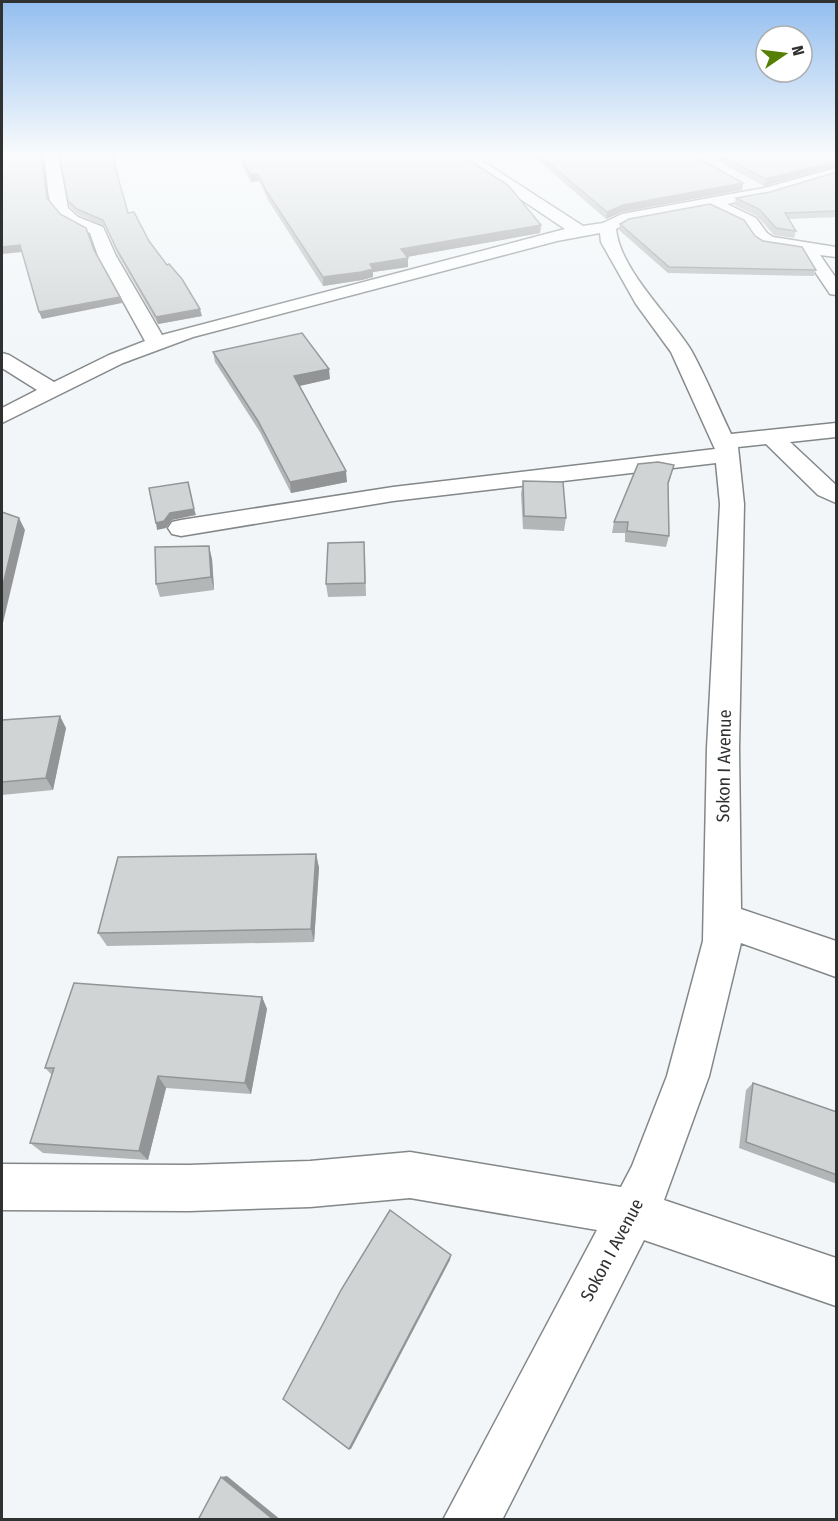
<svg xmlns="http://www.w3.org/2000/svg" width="838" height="1521" viewBox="0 0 838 1521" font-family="'Fira Sans Condensed',sans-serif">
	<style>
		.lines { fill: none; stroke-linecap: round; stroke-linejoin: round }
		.minor-casing { stroke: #838788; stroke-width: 3 }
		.minor { fill: #fff; fill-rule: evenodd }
		.wall { fill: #b3b6b7 }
		.shaded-wall { fill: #929495 }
		.building { fill: #d0d4d5; stroke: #929495; stroke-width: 1.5 }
		.labels { text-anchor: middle; stroke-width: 6; stroke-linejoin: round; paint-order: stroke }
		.street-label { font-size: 18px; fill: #303232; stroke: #fff }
	</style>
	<rect width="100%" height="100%" fill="#f2f6f8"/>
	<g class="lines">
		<defs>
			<path id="minor" d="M 44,154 L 58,154 L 68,208 L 78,217 L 103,227 L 116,256 L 162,335 L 565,229 L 474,168 L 464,154 L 478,154 L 484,162 L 583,226 L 603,223 L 622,214 L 764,188 L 836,168 L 836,176 L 771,195 L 727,204 L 756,218 L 767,233 L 773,237 L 836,247 L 836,257 L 820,255 L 836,278 L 836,295 L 830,294 L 801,251 L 762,245 L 755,241 L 744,224 L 709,207 L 627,223 L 616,229 C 620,270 670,316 691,350 C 706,377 718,407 731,434 L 836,423 L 836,437 L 790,442 L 836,485 L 836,503 L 818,495 L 766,444 L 738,447 L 744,504 L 739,748 L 741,909 L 836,941 L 836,977 L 741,943 L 709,1076 L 664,1200 L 836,1258 L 836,1306 L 644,1240 L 502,1520 L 443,1520 L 597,1230 L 410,1198 L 310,1207 L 189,1211 L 2,1210 L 2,1164 L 189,1165 L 310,1161 L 410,1152 L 621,1187 L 632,1166 L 667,1076 L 703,941 L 707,748 L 720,504 L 716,463 L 393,501 L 181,536 L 172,534 L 168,528 L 172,522 L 181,520 L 393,487 L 715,449 L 714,447 L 671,352 L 636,304 L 601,242 L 600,233 L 557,241 L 193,337 L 123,363 L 2,423 L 2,408 L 37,390 L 2,368 L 2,353 L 9,355 L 54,382 L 109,355 L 145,341 L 98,256 L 90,233 C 41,213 51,201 44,154 Z"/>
		</defs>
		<!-- minor casing -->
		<use href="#minor" class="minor-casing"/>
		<!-- minor -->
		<use href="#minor" class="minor"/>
	</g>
	<!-- wall -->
	<g class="wall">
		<path d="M 236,154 L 467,154 L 472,162 L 541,225 L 540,233 L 407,257 L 408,267 L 373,272 L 373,277 L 362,280 L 323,286 L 268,200 L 259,181 L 251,182 Z"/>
		<path d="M 531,154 L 690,154 L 743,183 L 742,190 L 622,212 L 606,219 Z"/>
		<path d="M 704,154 L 837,154 L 764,186 Z"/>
		<path d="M 837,172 L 837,217 L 789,219 L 796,231 L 794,238 L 774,235 L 757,216 L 734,205 L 736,198 L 770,192 Z"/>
		<path d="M 116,174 L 128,213 L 149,241 L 202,316 L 158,324 L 118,255 L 105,226 L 79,215 L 70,207 L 68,201 Z"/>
		<path d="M 620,224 L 755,236 L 816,270 L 814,276 L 668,273 L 619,230 Z"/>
		<path d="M 213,352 L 330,379 L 299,386 L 347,482 L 291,493 L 260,432 L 215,362 Z"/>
		<path d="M 671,476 L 668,486 L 669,536 L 666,547 L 625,542 L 625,533 L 612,533 L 614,522 Z"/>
		<path d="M 523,481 L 566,518 L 564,531 L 523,529 L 521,494 Z"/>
		<path d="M 365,556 L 366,596 L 328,597 L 326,584 Z"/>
		<path d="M 212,559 L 214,590 L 160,597 L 156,584 Z"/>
		<path d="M 2,720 L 66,728 L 53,790 L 2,795 Z"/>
		<path d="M 316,854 L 319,868 L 314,942 L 107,946 L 98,933 Z"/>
		<path d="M 262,997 L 267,1009 L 251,1094 L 166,1088 L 148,1160 L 43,1153 L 30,1143 L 52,1075 L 45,1068 Z"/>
		<path d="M 753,1083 L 837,1112 L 837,1184 L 739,1148 L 746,1090 Z"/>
	</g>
	<!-- shaded-wall -->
	<g class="shaded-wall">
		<path d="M 41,154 L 42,154 L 49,204 L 47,198 Z"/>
		<path d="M 837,161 L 837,166 L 764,186 L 766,179 Z"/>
		<path d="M 250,174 L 258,174 L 259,181 L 251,182 Z"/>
		<path d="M 743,183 L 742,190 L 622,212 L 606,219 L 607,212 L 623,205 Z"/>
		<path d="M 541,225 L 540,233 L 401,258 L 401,249 Z"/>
		<path d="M 20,245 L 22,252 L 2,254 L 2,247 Z"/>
		<path d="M 408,258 L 408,267 L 373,272 L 373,277 L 362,280 L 323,286 L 323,277 L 370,264 Z"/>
		<path d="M 120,297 L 122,303 L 42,319 L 39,312 Z"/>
		<path d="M 200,309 L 202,316 L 158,324 L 156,317 Z"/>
		<path d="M 329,369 L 330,379 L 295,387 L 294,376 Z"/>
		<path d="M 346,471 L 347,482 L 291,493 L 290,482 Z"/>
		<path d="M 194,509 L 196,515 L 172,520 L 166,528 L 157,530 L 156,523 L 170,513 Z"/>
		<path d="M 19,518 L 25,530 L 2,627 L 2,589 Z"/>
		<path d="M 209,546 L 212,559 L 214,590 L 211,577 Z"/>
		<path d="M 60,716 L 66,728 L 53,790 L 46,778 Z"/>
		<path d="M 316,854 L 319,868 L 314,942 L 311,929 Z"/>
		<path d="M 262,997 L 267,1009 L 251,1094 L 245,1083 Z"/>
		<path d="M 158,1076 L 166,1088 L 148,1160 L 139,1151 Z"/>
		<path d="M 451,1255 L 450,1260 L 351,1449 L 349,1449 Z"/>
		<path d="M 227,1476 L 281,1520 L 274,1520 L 221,1477 Z"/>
	</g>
	<!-- building -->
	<g class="building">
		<path d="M 2,154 L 41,154 L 47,198 L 60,214 L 86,228 L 94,250 L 120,297 L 39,312 L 20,245 L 2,247 Z"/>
		<path d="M 59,154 L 113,154 L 116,170 L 128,213 L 134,212 L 149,241 L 167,265 L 169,264 L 182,279 L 200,309 L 156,317 L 116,248 L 103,220 L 77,209 L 68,201 Z"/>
		<path d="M 239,154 L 467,154 L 472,162 L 508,185 L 541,225 L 401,249 L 408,258 L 370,264 L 373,269 L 361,272 L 323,277 L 267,192 L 258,174 L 250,174 Z"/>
		<path d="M 538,154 L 690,154 L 743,183 L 623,205 L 607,212 Z"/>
		<path d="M 717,154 L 837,154 L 837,161 L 766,179 Z"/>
		<path d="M 837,172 L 837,211 L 785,213 L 796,231 L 776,228 L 759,209 L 736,198 L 770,192 Z"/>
		<path d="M 710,204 L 744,220 L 755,236 L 763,241 L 802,247 L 816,270 L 669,267 L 620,224 L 629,219 Z"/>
		<path d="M 302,333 L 329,369 L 294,376 L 346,471 L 290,482 L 258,421 L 213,352 Z"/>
		<path d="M 658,462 L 674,465 L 668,483 L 669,536 L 627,531 L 628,522 L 614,522 L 638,464 Z"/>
		<path d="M 523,481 L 563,482 L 566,518 L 524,516 Z"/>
		<path d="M 188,482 L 194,509 L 170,513 L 164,521 L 156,523 L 149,488 Z"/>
		<path d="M 2,512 L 19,518 L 2,589 Z"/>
		<path d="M 364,542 L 365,583 L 326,584 L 328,543 Z"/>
		<path d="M 209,546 L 211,577 L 156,584 L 155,547 Z"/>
		<path d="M 60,716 L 46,778 L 2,782 L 2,720 Z"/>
		<path d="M 316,854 L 311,929 L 98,933 L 118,857 Z"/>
		<path d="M 74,983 L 262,997 L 245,1083 L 158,1076 L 139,1151 L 30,1143 L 54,1068 L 45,1068 Z"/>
		<path d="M 753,1083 L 837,1112 L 837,1175 L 746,1142 Z"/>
		<path d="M 390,1210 L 451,1255 L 349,1449 L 283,1399 L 341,1290 Z"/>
		<path d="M 221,1477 L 274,1520 L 198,1520 Z"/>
	</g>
	<!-- sky -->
	<linearGradient id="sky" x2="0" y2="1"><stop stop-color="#93beef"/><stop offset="0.42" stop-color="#f9fbfc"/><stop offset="1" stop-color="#f9fbfc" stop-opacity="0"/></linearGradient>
	<rect width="838" height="367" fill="url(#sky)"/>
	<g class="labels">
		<!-- street labels -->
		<g class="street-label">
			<text transform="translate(724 766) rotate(-89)" y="6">Sokon I Avenue</text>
			<text transform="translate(612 1250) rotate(-62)" y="6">Sokon I Avenue</text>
		</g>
	</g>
	<!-- border -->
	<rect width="838" height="1521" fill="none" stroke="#303232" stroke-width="6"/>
	<!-- north arrow -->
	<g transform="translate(784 54) rotate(76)"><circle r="28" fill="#ffffff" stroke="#acadad" stroke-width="1.5"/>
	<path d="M0-4.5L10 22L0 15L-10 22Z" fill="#568005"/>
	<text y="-9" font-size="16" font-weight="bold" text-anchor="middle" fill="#303232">N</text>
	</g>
</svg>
